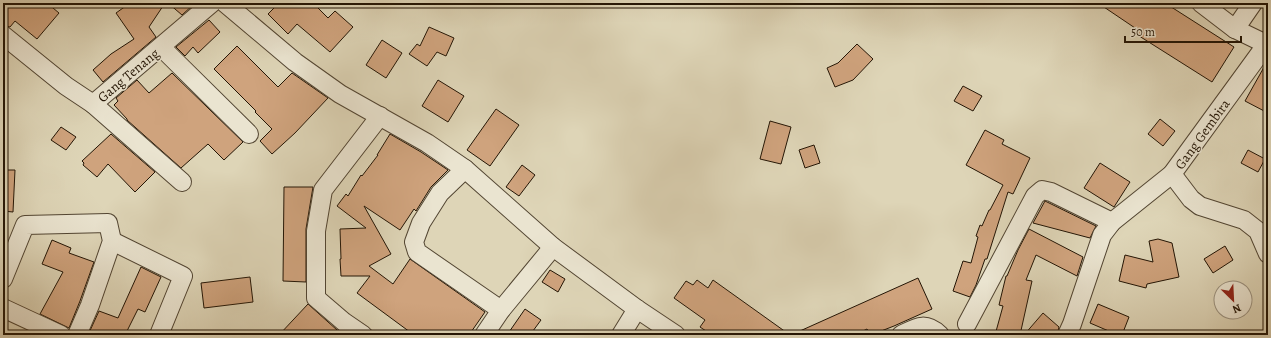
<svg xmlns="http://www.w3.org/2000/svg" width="1271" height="338" viewBox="0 0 1271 338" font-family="Alegreya,serif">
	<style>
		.building { fill: #cfa37d; stroke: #231505 }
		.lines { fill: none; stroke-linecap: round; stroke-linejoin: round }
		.minor-casing { stroke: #524532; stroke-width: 20 }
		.minor { stroke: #eae4d0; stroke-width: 18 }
		.labels { text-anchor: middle; stroke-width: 3; stroke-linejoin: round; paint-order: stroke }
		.street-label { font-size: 14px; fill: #231505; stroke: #eae4d0 }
	</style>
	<rect width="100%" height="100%" fill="#ded5b7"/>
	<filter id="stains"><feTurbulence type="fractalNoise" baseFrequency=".005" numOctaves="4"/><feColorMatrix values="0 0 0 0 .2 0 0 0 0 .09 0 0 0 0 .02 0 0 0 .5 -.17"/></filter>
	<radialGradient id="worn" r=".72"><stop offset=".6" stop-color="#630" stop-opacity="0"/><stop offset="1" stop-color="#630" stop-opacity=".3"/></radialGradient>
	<!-- building -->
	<g class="building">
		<path d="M 3,3 L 47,3 L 59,13 L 37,39 L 15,21 L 10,27 L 3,25 Z"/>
		<path d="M 130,3 L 165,3 L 149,27 L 156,37 L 103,82 L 93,70 L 111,54 L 134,39 L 116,13 Z"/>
		<path d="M 168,3 L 193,3 L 194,4 L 182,15 Z"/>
		<path d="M 279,3 L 313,3 L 328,18 L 335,11 L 353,27 L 330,52 L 297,24 L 288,34 L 268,14 Z"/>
		<path d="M 1098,3 L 1165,3 L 1234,47 L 1212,82 L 1136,34 L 1138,30 Z"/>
		<path d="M 209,20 L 220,32 L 198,53 L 193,47 L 185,56 L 176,47 Z"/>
		<path d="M 429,27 L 454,38 L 446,56 L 437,52 L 427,66 L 409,54 L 417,44 L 420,46 Z"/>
		<path d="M 382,40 L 402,53 L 386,78 L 366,65 Z"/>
		<path d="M 857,44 L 873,59 L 853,80 L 835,87 L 827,68 L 838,63 Z"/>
		<path d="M 237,46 L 278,87 L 292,73 L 328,98 L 295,133 L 272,154 L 260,141 L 272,129 L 255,112 L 256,111 L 214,69 Z"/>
		<path d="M 1268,60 L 1268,113 L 1245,101 Z"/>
		<path d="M 172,73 L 243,142 L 224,160 L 208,144 L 181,168 L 127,120 L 127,119 L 114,105 L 118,101 L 116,98 L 137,80 L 149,93 Z"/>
		<path d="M 438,80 L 464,96 L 448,122 L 422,106 Z"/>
		<path d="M 963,86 L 982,96 L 973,111 L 954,101 Z"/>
		<path d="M 496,109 L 519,125 L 490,166 L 467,150 Z"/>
		<path d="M 1160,119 L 1175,131 L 1163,146 L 1148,134 Z"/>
		<path d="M 770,121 L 791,127 L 781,164 L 760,159 Z"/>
		<path d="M 61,127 L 76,137 L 66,150 L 51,140 Z"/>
		<path d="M 985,130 L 1004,140 L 1002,144 L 1030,158 L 1013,194 L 1008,192 L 987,259 L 985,259 L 976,285 L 970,297 L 953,291 L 963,261 L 971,263 L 978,237 L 976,236 L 980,225 L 982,226 L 989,210 L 990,210 L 1003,185 L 966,165 Z"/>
		<path d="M 111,134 L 155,172 L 135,192 L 108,164 L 97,177 L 83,165 L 84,163 L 82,161 Z"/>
		<path d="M 390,134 L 421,152 L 448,170 L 431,187 L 416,211 L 414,209 L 400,230 L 364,206 L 391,254 L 369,266 L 393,284 L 410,259 L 485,312 L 469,335 L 414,335 L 357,293 L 370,276 L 341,276 L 340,259 L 341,259 L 340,229 L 366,228 L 337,206 L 346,194 L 348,196 L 361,175 L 362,176 L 378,155 L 377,155 Z"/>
		<path d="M 814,145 L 820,163 L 805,168 L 799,150 Z"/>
		<path d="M 1248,150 L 1265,159 L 1258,172 L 1241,163 Z"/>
		<path d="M 1100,163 L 1130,182 L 1114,207 L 1084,188 Z"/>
		<path d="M 522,165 L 535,175 L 519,196 L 506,187 Z"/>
		<path d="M 3,170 L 15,170 L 13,212 L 3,211 Z"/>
		<path d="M 284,187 L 313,187 L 306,229 L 306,282 L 283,281 Z"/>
		<path d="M 1045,201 L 1096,226 L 1090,238 L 1033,223 Z"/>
		<path d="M 1029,229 L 1083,257 L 1077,276 L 1036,255 L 1026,280 L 1032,281 L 1020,335 L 995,335 L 1003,306 L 999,305 L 1006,276 L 1007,276 L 1018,250 Z"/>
		<path d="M 1158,239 L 1172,243 L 1179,277 L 1147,284 L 1146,288 L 1119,281 L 1125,255 L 1153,262 L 1149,241 Z"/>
		<path d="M 52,240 L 71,248 L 69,253 L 94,262 L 80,301 L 69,328 L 40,314 L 63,272 L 42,264 Z"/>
		<path d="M 1225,246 L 1233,260 L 1213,273 L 1204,259 Z"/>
		<path d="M 141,267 L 161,277 L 145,312 L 138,309 L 125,335 L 88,335 L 99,311 L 118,318 Z"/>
		<path d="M 550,270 L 565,279 L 558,292 L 542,282 Z"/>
		<path d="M 250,277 L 253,302 L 204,308 L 201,283 Z"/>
		<path d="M 918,278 L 932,309 L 894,326 L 871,335 L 867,329 L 855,335 L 791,335 Z"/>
		<path d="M 697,280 L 708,288 L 713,280 L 790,335 L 712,335 L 700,327 L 705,320 L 674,298 L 686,281 L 693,285 Z"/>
		<path d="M 308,304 L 337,330 L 344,335 L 279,335 Z"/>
		<path d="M 1098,304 L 1129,317 L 1122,335 L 1118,335 L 1090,323 Z"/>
		<path d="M 525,309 L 541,320 L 530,335 L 507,335 Z"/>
		<path d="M 1043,313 L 1059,327 L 1057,335 L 1024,335 Z"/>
	</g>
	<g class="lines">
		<defs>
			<g id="minor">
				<path d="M 225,3 L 295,62 L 340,94 L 427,143 L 465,169 L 553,247 L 637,309 L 621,335"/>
				<path d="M 1201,3 L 1235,29 L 1268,45"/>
				<path d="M 1235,29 L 1253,3"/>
				<path d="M 3,35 L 66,86 L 93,104 L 212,3"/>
				<path d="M 1266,45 L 1172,174 L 1191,199 L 1200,206 L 1244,220 L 1258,231 L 1268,254"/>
				<path d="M 161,47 L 249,134"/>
				<path d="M 93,104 L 182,182"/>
				<path d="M 465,169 L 440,193 L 421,223 L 414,242 L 417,252 L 501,310"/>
				<path d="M 112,241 L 183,276 L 159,335"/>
				<path d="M 3,279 L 25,225 L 108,223 L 112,241 L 90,305 L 77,335"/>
				<path d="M 3,308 L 61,335"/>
				<path d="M 637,309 L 676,335"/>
				<path d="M 967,324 L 1035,196 L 1042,190 L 1051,192 L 1112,222"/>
				<path d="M 363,335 L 344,322 L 316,298 L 316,231 L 323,190 L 380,116"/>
				<path d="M 484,335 L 501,310 L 553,247"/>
				<path d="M 901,335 C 917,327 925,321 940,335"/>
				<path d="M 1067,335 L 1072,324 L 1102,235 L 1112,222 L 1172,174"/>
			</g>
		</defs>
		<!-- minor casing -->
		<use href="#minor" class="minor-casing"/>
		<!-- minor -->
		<use href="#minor" class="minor"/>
	</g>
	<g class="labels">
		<!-- street labels -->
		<g class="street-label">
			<text transform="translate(128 75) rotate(-40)" y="5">Gang Tenang</text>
			<text transform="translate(1202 134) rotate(-54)" y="5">Gang Gembira</text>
		</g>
	</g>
	<!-- margin -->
	<rect width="1271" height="338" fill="none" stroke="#ded5b7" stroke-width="16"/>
	<rect x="4" y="4" width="1263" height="330" fill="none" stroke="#231505" stroke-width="2"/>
	<rect x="8" y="8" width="1255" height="322" fill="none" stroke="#231505"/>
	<!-- north arrow -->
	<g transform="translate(1233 300) rotate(156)"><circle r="19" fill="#eae4d0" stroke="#9a917f"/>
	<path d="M0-3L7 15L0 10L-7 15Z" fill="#8f2418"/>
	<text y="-6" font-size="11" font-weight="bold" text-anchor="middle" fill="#231505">N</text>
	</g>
	<!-- scale -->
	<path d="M1125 36v6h116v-6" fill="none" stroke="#231505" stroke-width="2"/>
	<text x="1131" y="36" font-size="12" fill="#231505" stroke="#eae4d0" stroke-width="3" paint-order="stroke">50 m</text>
	<rect width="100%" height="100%" filter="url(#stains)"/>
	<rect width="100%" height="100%" fill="url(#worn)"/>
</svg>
